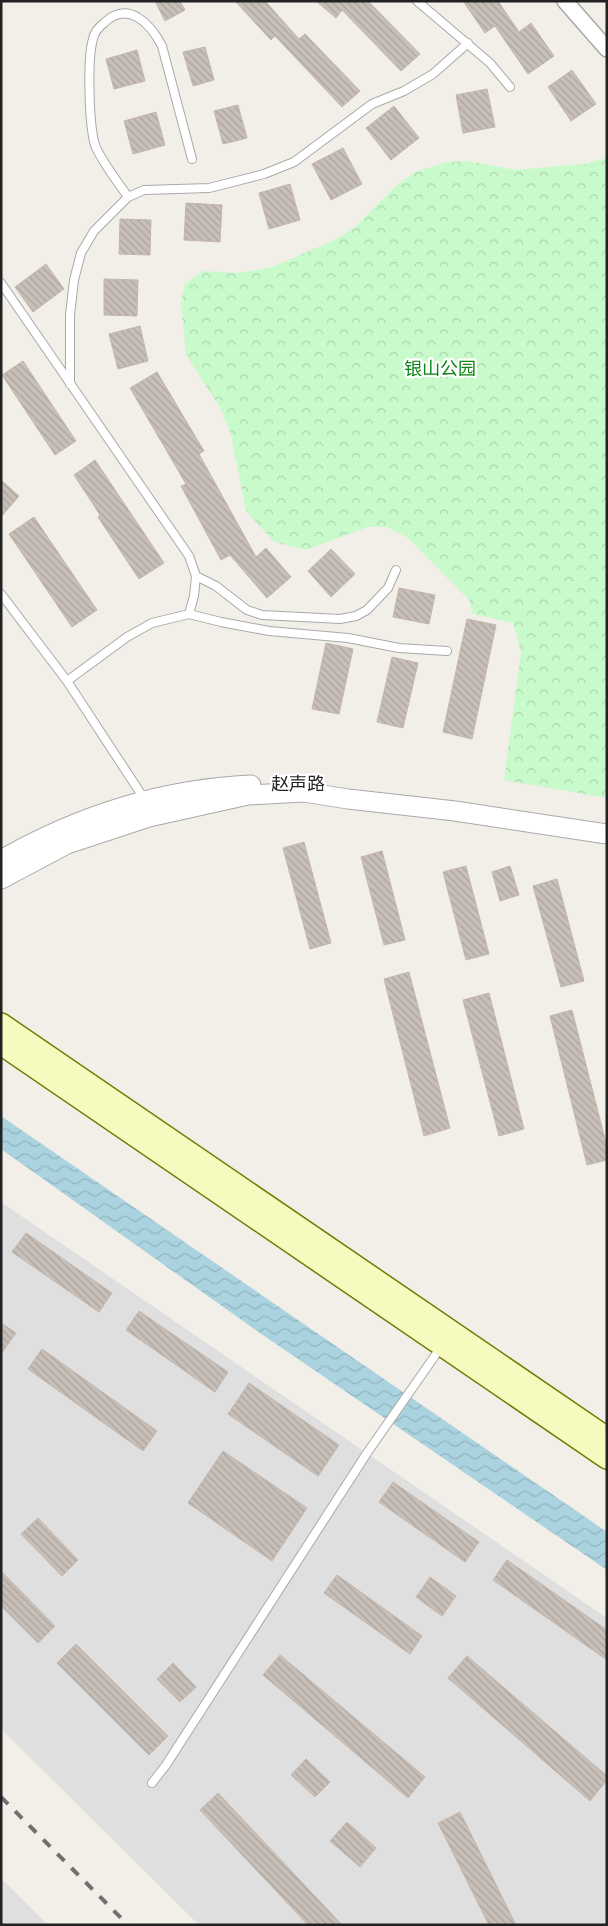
<svg xmlns="http://www.w3.org/2000/svg" width="608" height="1926" viewBox="0 0 608 1926" font-family="'Golos Text','Noto Sans SC',sans-serif">
	<style>
		.residential { fill: #e0dfdf }
		.park { fill: url(#park-crowns) }
		.water { fill: url(#water-waves) }
		.building { fill: url(#building-back-hatch); stroke: #c4b6ab }
		.lines { fill: none; stroke-linecap: round; stroke-linejoin: round }
		.service-casing { stroke: #a9a9a9; stroke-width: 10 }
		.minor-casing { stroke: #a9a9a9; stroke-width: 18 }
		.tertiary-casing { stroke: #a9a9a9; stroke-width: 21 }
		.secondary-casing { stroke: #707d05; stroke-width: 24 }
		.service { stroke: #fff; stroke-width: 8 }
		.minor { stroke: #fff; stroke-width: 15 }
		.tertiary { stroke: #fff; stroke-width: 19 }
		.secondary { stroke: #f7fabf; stroke-width: 21 }
		.rail { stroke: #707070; stroke-width: 4; stroke-dasharray: 10 10; stroke-linecap: butt }
		.labels { text-anchor: middle; stroke-width: 4.5; stroke-linejoin: round; paint-order: stroke }
		.park-label { font-size: 18px; fill: #0c8416; stroke: #fff }
		.street-label { font-size: 18px; fill: #222; stroke: #fff }
	</style>
	<defs>
		<pattern id="park-crowns" width="20" height="18" patternUnits="userSpaceOnUse" patternTransform="scale(1.25)"><rect width="20" height="18" fill="#c8facc"/><path d="M2 6a3 3 0 1 1 6 0M12 15a3 3 0 1 1 6 0" fill="none" stroke="#acd6af"/></pattern>
		<pattern id="water-waves" width="16" height="10" patternUnits="userSpaceOnUse" patternTransform="scale(1.25)"><rect width="16" height="10" fill="#aad3df"/><path d="M0 5q4-4 8 0t8 0" fill="none" stroke="#92b5bf"/></pattern>
		<pattern id="building-back-hatch" width="6" height="6" patternUnits="userSpaceOnUse" patternTransform="scale(1.25)"><rect width="6" height="6" fill="#c7bfb8"/><path d="M-1 5l2 2M0 0l6 6M5-1l2 2" fill="none" stroke="#aba49e"/></pattern>
	</defs>
	<rect width="100%" height="100%" fill="#f2efe9"/>
	<!-- residential -->
	<g class="residential">
		<path d="M 1,1202 L 607,1618 L 607,1925 L 199,1925 L 1,1729 Z"/>
		<path d="M 1,1878 L 48,1925 L 1,1925 Z"/>
	</g>
	<!-- park -->
	<path class="park" d="M 607,158 L 607,798 L 504,780 L 521,652 L 513,623 L 473,614 L 469,600 L 408,538 L 387,527 L 368,527 L 306,550 L 274,542 L 246,511 L 231,435 L 221,409 L 186,355 L 181,302 L 185,284 L 203,271 L 238,273 L 272,267 L 332,241 L 354,228 L 394,188 L 413,173 L 446,162 L 468,161 L 515,170 L 584,164 Z"/>
	<!-- water -->
	<path class="water" d="M 1,1116 L 607,1532 L 607,1570 L 257,1331 L 1,1149 Z"/>
	<!-- building -->
	<g class="building">
		<path d="M 155,1 L 180,1 L 185,10 L 165,21 Z"/>
		<path d="M 235,1 L 265,1 L 299,39 L 305,34 L 360,91 L 342,107 L 275,36 L 271,40 Z"/>
		<path d="M 316,1 L 368,1 L 420,54 L 401,71 L 342,10 L 336,18 Z"/>
		<path d="M 463,1 L 498,1 L 519,32 L 531,23 L 554,56 L 528,74 L 495,26 L 485,33 Z"/>
		<path d="M 205,47 L 214,80 L 193,86 L 183,52 Z"/>
		<path d="M 137,50 L 145,81 L 114,89 L 106,59 Z"/>
		<path d="M 572,70 L 596,104 L 571,121 L 548,87 Z"/>
		<path d="M 487,89 L 495,127 L 463,133 L 456,95 Z"/>
		<path d="M 238,105 L 247,138 L 223,144 L 214,111 Z"/>
		<path d="M 394,106 L 419,138 L 391,160 L 366,128 Z"/>
		<path d="M 156,112 L 165,145 L 133,154 L 124,121 Z"/>
		<path d="M 343,148 L 362,184 L 331,200 L 312,164 Z"/>
		<path d="M 290,184 L 300,220 L 269,229 L 259,193 Z"/>
		<path d="M 186,203 L 222,205 L 220,242 L 184,240 Z"/>
		<path d="M 120,219 L 151,220 L 150,255 L 119,254 Z"/>
		<path d="M 46,264 L 64,289 L 33,312 L 15,287 Z"/>
		<path d="M 104,279 L 138,280 L 137,316 L 104,315 Z"/>
		<path d="M 140,326 L 148,361 L 118,369 L 109,334 Z"/>
		<path d="M 23,361 L 76,441 L 55,455 L 2,375 Z"/>
		<path d="M 157,372 L 204,451 L 199,454 L 256,557 L 266,548 L 291,577 L 267,598 L 230,555 L 221,560 L 181,486 L 186,484 L 130,388 Z"/>
		<path d="M 95,460 L 164,563 L 139,579 L 98,517 L 100,515 L 74,475 Z"/>
		<path d="M 1,480 L 19,496 L 1,517 Z"/>
		<path d="M 34,517 L 97,610 L 72,627 L 9,534 Z"/>
		<path d="M 331,549 L 355,574 L 331,597 L 308,571 Z"/>
		<path d="M 399,588 L 435,595 L 429,624 L 393,617 Z"/>
		<path d="M 467,619 L 496,625 L 472,739 L 443,732 Z"/>
		<path d="M 326,643 L 353,649 L 339,714 L 312,709 Z"/>
		<path d="M 392,657 L 418,663 L 403,728 L 377,722 Z"/>
		<path d="M 304,842 L 331,943 L 310,949 L 283,848 Z"/>
		<path d="M 382,851 L 405,940 L 384,945 L 361,857 Z"/>
		<path d="M 466,866 L 489,954 L 466,960 L 443,872 Z"/>
		<path d="M 510,866 L 519,895 L 500,901 L 492,872 Z"/>
		<path d="M 557,879 L 584,981 L 561,987 L 533,886 Z"/>
		<path d="M 409,972 L 450,1128 L 424,1136 L 384,979 Z"/>
		<path d="M 489,993 L 524,1129 L 499,1136 L 463,1000 Z"/>
		<path d="M 572,1010 L 607,1147 L 607,1160 L 587,1165 L 550,1016 Z"/>
		<path d="M 26,1233 L 112,1293 L 99,1312 L 12,1252 Z"/>
		<path d="M 139,1311 L 228,1372 L 215,1392 L 126,1330 Z"/>
		<path d="M 1,1323 L 16,1333 L 1,1354 Z"/>
		<path d="M 42,1349 L 157,1431 L 143,1451 L 28,1369 Z"/>
		<path d="M 249,1383 L 339,1445 L 318,1476 L 228,1414 Z"/>
		<path d="M 223,1451 L 307,1508 L 272,1561 L 188,1503 Z"/>
		<path d="M 393,1482 L 479,1542 L 465,1562 L 379,1502 Z"/>
		<path d="M 38,1518 L 78,1560 L 62,1576 L 21,1534 Z"/>
		<path d="M 507,1560 L 607,1630 L 607,1660 L 493,1580 Z"/>
		<path d="M 1,1571 L 55,1626 L 38,1643 L 1,1606 Z"/>
		<path d="M 337,1575 L 422,1636 L 410,1654 L 324,1593 Z"/>
		<path d="M 430,1577 L 456,1596 L 442,1616 L 416,1597 Z"/>
		<path d="M 76,1644 L 168,1736 L 149,1755 L 57,1663 Z"/>
		<path d="M 280,1655 L 425,1777 L 408,1798 L 263,1675 Z"/>
		<path d="M 467,1656 L 607,1776 L 607,1780 L 590,1801 L 448,1678 Z"/>
		<path d="M 173,1663 L 196,1687 L 180,1702 L 157,1679 Z"/>
		<path d="M 306,1759 L 330,1782 L 315,1797 L 291,1775 Z"/>
		<path d="M 218,1793 L 342,1925 L 308,1925 L 200,1810 Z"/>
		<path d="M 460,1812 L 516,1925 L 489,1925 L 438,1823 Z"/>
		<path d="M 347,1822 L 376,1848 L 360,1867 L 330,1841 Z"/>
	</g>
	<g class="lines">
		<defs>
			<g id="service">
				<path d="M 417,1 L 490,63 L 510,87"/>
				<path d="M 128,197 C 118,182 101,161 95,145 C 89,125 87,59 93,39 C 94,33 99,27 104,23 C 128,0 150,23 162,46 L 192,159"/>
				<path d="M 1,283 L 189,556 L 196,576 L 194,596 L 189,614 L 221,622 L 269,631 L 348,638 L 399,648 L 447,651"/>
				<path d="M 70,384 L 70,315 L 74,280 L 81,253 L 94,231 L 128,197 L 144,190 L 209,188 L 264,174 L 294,162 L 372,104 L 404,91 L 433,74 L 468,43"/>
				<path d="M 196,576 L 216,586 L 247,610 L 262,615 L 340,619 L 356,616 L 367,610 L 388,588 L 396,570"/>
				<path d="M 1,594 L 67,681 L 145,800"/>
				<path d="M 67,681 L 127,637 L 152,623 L 189,614"/>
				<path d="M 152,1783 L 166,1765 L 367,1453 L 441,1347"/>
			</g>
			<path id="minor" d="M 565,1 L 607,49"/>
			<g id="tertiary">
				<path d="M 1,860 C 78,816 162,789 251,785"/>
				<path d="M 1,879 L 67,844 L 149,817 L 248,795 L 304,792 L 348,799 L 455,811 L 607,834"/>
			</g>
			<g id="secondary">
				<path d="M 1,1024 L 607,1438"/>
				<path d="M 1,1044 L 607,1458"/>
			</g>
		</defs>
		<!-- service casing -->
		<use href="#service" class="service-casing"/>
		<!-- minor casing -->
		<use href="#minor" class="minor-casing"/>
		<!-- tertiary casing -->
		<use href="#tertiary" class="tertiary-casing"/>
		<!-- secondary casing -->
		<use href="#secondary" class="secondary-casing"/>
		<!-- service -->
		<use href="#service" class="service"/>
		<!-- minor -->
		<use href="#minor" class="minor"/>
		<!-- tertiary -->
		<use href="#tertiary" class="tertiary"/>
		<!-- secondary -->
		<use href="#secondary" class="secondary"/>
		<!-- rail -->
		<path class="rail" d="M 1,1797 L 128,1925"/>
	</g>
	<g class="labels">
		<!-- park labels -->
		<g class="park-label">
			<text x="440" y="375">银山公园</text>
		</g>
		<!-- street labels -->
		<g class="street-label">
			<text x="298" y="790">赵声路</text>
		</g>
	</g>
	<!-- border -->
	<rect width="608" height="1926" fill="none" stroke="#222222" stroke-width="5"/>
</svg>
